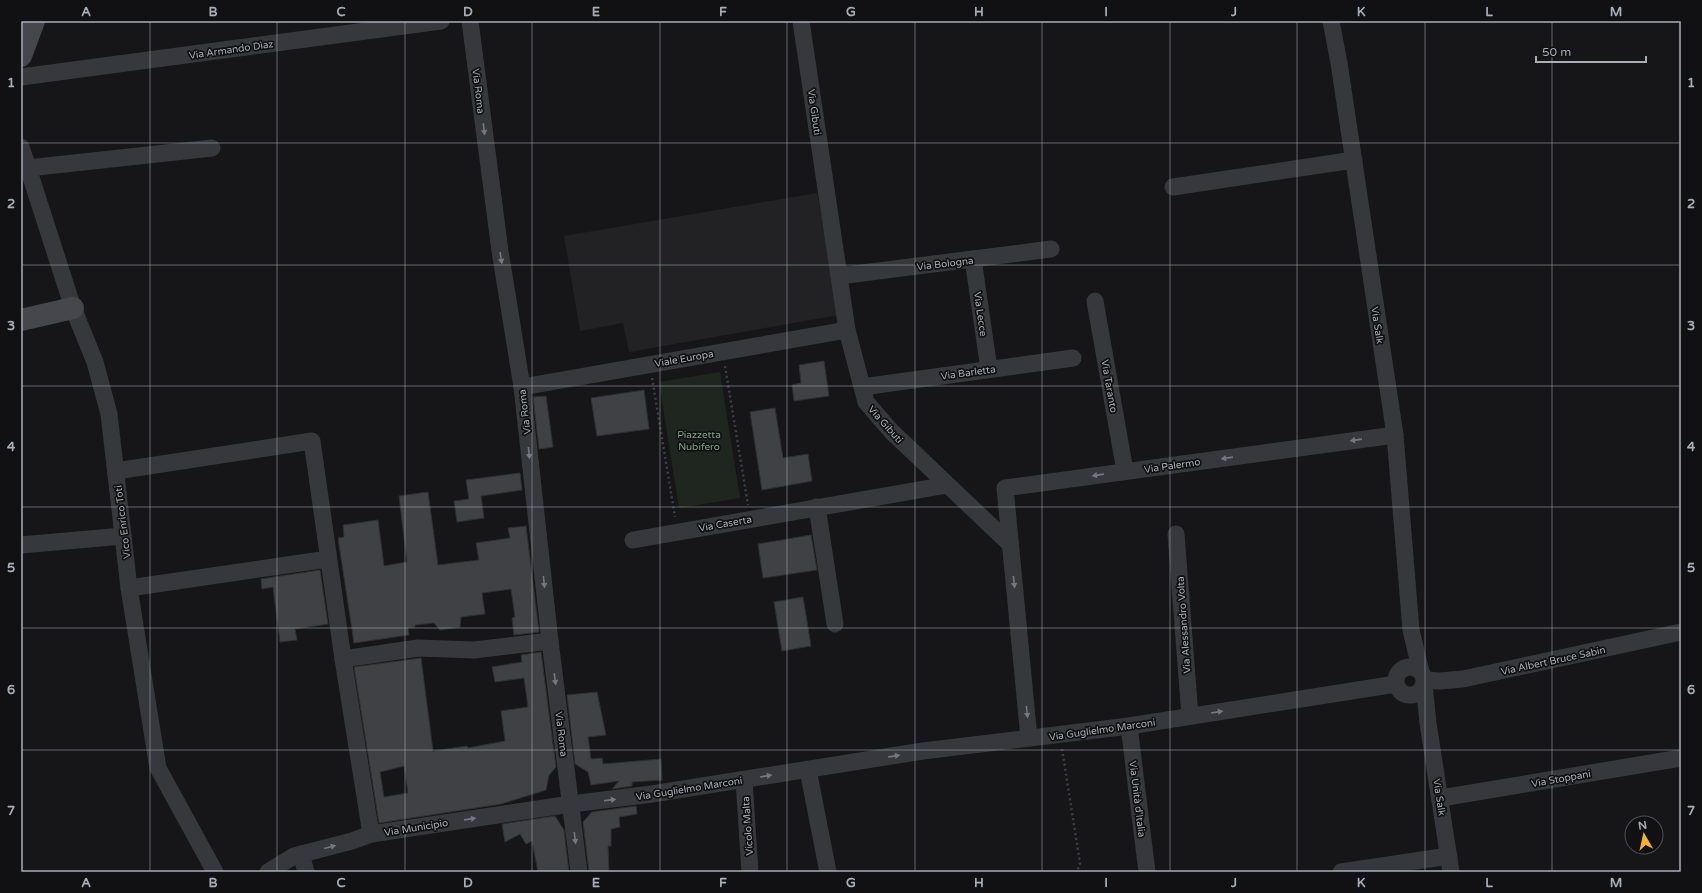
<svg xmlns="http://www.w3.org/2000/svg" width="1702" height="893" viewBox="0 0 1702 893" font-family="'Varela Round',sans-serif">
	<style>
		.built { fill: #222225 }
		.green { fill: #1e261f }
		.building { fill: #404145; stroke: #303034; fill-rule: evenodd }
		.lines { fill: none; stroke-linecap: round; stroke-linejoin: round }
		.path { stroke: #3d3f44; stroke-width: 2.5; stroke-dasharray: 2 3; stroke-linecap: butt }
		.street { stroke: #37383d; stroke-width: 17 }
		.secondary { stroke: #45474d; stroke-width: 22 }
		.oneway { fill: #757881 }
		.grid { fill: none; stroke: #a8adb8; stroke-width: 1; stroke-opacity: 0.55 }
		.labels { text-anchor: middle; stroke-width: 3.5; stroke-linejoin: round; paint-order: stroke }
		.street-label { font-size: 10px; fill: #a8adb8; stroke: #111113 }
		.park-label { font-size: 10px; fill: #7fa381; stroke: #111113 }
		.neatline { fill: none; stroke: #a8adb8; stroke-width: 1.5 }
		.grid-label { font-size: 13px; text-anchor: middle; font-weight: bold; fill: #a8adb8 }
	</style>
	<rect width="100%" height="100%" fill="#161618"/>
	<!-- built -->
	<path class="built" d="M 817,193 L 833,278 L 839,315 L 629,352 L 623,323 L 580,331 L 564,236 Z"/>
	<!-- green -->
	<path class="green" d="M 720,372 L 740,498 L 679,508 L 659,382 Z"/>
	<!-- building -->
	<g class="building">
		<path d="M 824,361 L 829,396 L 794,401 L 792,385 L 801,383 L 799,365 Z"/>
		<path d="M 644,390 L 649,429 L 597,436 L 591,398 Z"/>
		<path d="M 546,396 L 553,447 L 539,449 L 533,397 Z"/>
		<path d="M 775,408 L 783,458 L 808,454 L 812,481 L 762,490 L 750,412 Z"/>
		<path d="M 520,473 L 522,490 L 481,496 L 484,518 L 457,522 L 454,501 L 469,499 L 466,480 Z"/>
		<path d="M 428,492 L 438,565 L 479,560 L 476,543 L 510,538 L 508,528 L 526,526 L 539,632 L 514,635 L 512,618 L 515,617 L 511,589 L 482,593 L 485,614 L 461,617 L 460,627 L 440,630 L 434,623 L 415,625 L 415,627 L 408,628 L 409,635 L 354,643 L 338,538 L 344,537 L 343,525 L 378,520 L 384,566 L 407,562 L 399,496 Z"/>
		<path d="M 811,535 L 817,570 L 763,578 L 758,544 Z"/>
		<path d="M 320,570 L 328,624 L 295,629 L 297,640 L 280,642 L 273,587 L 262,589 L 261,579 Z"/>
		<path d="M 803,597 L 811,646 L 782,651 L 774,602 Z"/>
		<path d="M 541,652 L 556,767 L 549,775 L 546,790 L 501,804 L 379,823 L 354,667 L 421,658 L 433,751 L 467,746 L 468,748 L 505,741 L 501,711 L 528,707 L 524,678 L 495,682 L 492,667 L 522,662 L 521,655 ZM 404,766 L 408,793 L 384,797 L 380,772 Z"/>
		<path d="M 597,692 L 606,735 L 588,737 L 591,759 L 602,758 L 603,764 L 661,759 L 662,780 L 632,782 L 632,786 L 612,789 L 619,781 L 591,785 L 588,772 L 575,764 L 567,695 Z"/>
		<path d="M 636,806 L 637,814 L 619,817 L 620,827 L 611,829 L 611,846 L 608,846 L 609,872 L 589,872 L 583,822 L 592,812 Z"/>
		<path d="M 555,816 L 564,830 L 569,872 L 538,872 L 532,841 L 526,844 L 520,834 L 505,842 L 502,824 Z"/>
	</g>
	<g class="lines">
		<!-- path -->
		<g class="path">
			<path d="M 725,366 L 748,505"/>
			<path d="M 652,378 L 675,517"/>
			<path d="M 1062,749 L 1080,863 L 1077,872"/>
		</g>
		<!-- street -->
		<g class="street">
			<path d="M 470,21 L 500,251 L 522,387 L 550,641 L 579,872"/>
			<path d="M 801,21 L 847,330 L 866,402 L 891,431 L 1010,544"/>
			<path d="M 1331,21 L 1339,63 L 1395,435 L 1411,630 L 1421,672"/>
			<path d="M 21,77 L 441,21"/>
			<path d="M 21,147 L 28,168 L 21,166"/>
			<path d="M 212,148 L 28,168 L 73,308 L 95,362 L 109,414 L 129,588 L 158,768 L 215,872"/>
			<path d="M 1173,187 L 1354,160"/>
			<path d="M 973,259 L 989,369"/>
			<path d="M 839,276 L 1051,249"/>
			<path d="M 1095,301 L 1125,471"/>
			<path d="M 522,387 L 847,330"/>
			<path d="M 862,387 L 1073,358"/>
			<path d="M 116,471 L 312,441 L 343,659 L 371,834"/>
			<path d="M 817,507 L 835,624"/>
			<path d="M 1176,534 L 1190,716"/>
			<path d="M 633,540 L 947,485"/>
			<path d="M 21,545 L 123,536"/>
			<path d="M 129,588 L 328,559"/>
			<path d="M 343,659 L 418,648 L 474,650 L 550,641"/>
			<circle cx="1410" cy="681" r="14"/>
			<path d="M 1425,680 L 1440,681 L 1463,679 L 1681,632"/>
			<path d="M 1424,684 L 1428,723 L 1451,872"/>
			<path d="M 1129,726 L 1147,872"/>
			<path d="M 1029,738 L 1005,488 L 1395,435"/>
			<path d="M 808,770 L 828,872"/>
			<path d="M 744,780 L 750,872"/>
			<path d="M 1441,798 L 1681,758"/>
			<path d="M 301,854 L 306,872"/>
			<path d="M 268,872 L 294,856 L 352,841 L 371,834 L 571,804 L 652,794 L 923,751 L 1129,726 L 1396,684"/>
			<path d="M 1341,872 L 1449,856"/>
		</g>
		<!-- secondary -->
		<g class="secondary">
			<path d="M 21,56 L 34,21"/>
			<path d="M 21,320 L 73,308"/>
		</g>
	</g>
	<!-- one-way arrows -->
	<defs><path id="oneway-solid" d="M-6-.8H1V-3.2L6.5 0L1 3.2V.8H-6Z"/></defs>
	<g class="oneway">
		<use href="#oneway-solid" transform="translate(484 129) rotate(83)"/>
		<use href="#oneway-solid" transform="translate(501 258) rotate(81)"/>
		<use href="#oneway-solid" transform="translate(1356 440) rotate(172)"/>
		<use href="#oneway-solid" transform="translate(529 453) rotate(84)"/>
		<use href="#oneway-solid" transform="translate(1227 458) rotate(172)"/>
		<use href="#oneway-solid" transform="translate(1098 475) rotate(172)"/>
		<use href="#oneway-solid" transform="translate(544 582) rotate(84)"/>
		<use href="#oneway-solid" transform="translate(1014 582) rotate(84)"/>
		<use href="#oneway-solid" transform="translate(555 679) rotate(83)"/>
		<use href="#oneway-solid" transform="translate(1027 712) rotate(84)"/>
		<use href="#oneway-solid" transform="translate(1217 712) rotate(-9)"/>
		<use href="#oneway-solid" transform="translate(894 756) rotate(-9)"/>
		<use href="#oneway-solid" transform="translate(766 776) rotate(-9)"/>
		<use href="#oneway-solid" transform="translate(610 800) rotate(-7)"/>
		<use href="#oneway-solid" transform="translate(470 819) rotate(-8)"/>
		<use href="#oneway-solid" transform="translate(575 838) rotate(83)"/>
		<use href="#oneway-solid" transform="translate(330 847) rotate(-15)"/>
	</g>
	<!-- grid -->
	<path class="grid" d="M 150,21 L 150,872M 277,21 L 277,872M 405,21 L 405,872M 532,21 L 532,872M 660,21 L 660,872M 787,21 L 787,872M 915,21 L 915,872M 1042,21 L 1042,872M 1170,21 L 1170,872M 1297,21 L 1297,872M 1425,21 L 1425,872M 1552,21 L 1552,872M 21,143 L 1681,143M 21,265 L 1681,265M 21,386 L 1681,386M 21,507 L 1681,507M 21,628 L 1681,628M 21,750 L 1681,750"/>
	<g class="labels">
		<!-- street labels -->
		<g class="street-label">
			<text transform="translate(231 49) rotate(-8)" y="4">Via Armando Dìaz</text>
			<text transform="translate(479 91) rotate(83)" y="4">Via Roma</text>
			<text transform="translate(815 112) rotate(82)" y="4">Via Gibuti</text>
			<text transform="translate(945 263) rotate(-7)" y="4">Via Bologna</text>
			<text transform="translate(981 314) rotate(82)" y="4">Via Lecce</text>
			<text transform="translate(1378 325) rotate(81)" y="4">Via Salk</text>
			<text transform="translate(684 358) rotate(-10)" y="4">Viale Europa</text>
			<text transform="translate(968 372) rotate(-8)" y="4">Via Barletta</text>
			<text transform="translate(1110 386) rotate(80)" y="4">Via Taranto</text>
			<text transform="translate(524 412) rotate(-97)" y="4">Via Roma</text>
			<text transform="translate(886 424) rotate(48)" y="4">Via Gibuti</text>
			<text transform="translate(1172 465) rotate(-8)" y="4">Via Palermo</text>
			<text transform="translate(122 522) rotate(-97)" y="4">Vico Enrico Toti</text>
			<text transform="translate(725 523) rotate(-10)" y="4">Via Caserta</text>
			<text transform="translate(1183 625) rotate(-94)" y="4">Via Alessandro Volta</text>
			<text transform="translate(1553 660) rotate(-12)" y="4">Via Albert Bruce Sabin</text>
			<text transform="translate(1102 729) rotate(-8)" y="4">Via Guglielmo Marconi</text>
			<text transform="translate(562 734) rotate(83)" y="4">Via Roma</text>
			<text transform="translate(1561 778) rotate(-10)" y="4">Via Stoppani</text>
			<text transform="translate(689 788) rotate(-9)" y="4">Via Guglielmo Marconi</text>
			<text transform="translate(1440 797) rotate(81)" y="4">Via Salk</text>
			<text transform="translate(1138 799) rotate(83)" y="4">Via Unità d'Italia</text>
			<text transform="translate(747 826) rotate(-94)" y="4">Vicolo Malta</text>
			<text transform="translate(416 827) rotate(-9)" y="4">Via Municipio</text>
		</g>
		<!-- park labels -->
		<g class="park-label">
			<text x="699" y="438">Piazzetta<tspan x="699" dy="12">Nubifero</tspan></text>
		</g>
	</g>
	<!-- border -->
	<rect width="1702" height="893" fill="none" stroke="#111113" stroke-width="44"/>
	<!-- north arrow -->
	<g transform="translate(1644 835) rotate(351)"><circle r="19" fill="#111113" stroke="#4d4f55"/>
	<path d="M0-3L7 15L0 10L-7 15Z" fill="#f2b134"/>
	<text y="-6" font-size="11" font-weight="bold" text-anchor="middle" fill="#a8adb8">N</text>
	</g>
	<!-- scale -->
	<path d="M1536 56v6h110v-6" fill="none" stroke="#a8adb8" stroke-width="2"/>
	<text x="1542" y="56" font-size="12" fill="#a8adb8" stroke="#111113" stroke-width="3" paint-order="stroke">50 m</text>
	<rect x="22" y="22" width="1658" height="849" class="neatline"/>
	<g class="grid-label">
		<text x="86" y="16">A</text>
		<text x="213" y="16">B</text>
		<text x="341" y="16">C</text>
		<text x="468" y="16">D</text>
		<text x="596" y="16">E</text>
		<text x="723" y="16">F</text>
		<text x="851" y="16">G</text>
		<text x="979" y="16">H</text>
		<text x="1106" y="16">I</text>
		<text x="1234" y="16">J</text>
		<text x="1361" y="16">K</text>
		<text x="1489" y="16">L</text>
		<text x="1616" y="16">M</text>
		<text x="11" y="87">1</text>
		<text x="1691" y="87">1</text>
		<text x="11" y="208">2</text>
		<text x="1691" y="208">2</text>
		<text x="11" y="330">3</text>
		<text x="1691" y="330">3</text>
		<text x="11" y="451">4</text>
		<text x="1691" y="451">4</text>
		<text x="11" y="572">5</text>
		<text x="1691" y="572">5</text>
		<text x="11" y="694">6</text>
		<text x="1691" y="694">6</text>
		<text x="11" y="815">7</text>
		<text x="1691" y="815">7</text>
		<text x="86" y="887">A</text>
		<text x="213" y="887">B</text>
		<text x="341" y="887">C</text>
		<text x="468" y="887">D</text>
		<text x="596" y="887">E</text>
		<text x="723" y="887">F</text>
		<text x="851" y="887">G</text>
		<text x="979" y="887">H</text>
		<text x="1106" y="887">I</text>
		<text x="1234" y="887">J</text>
		<text x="1361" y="887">K</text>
		<text x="1489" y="887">L</text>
		<text x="1616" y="887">M</text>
	</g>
</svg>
